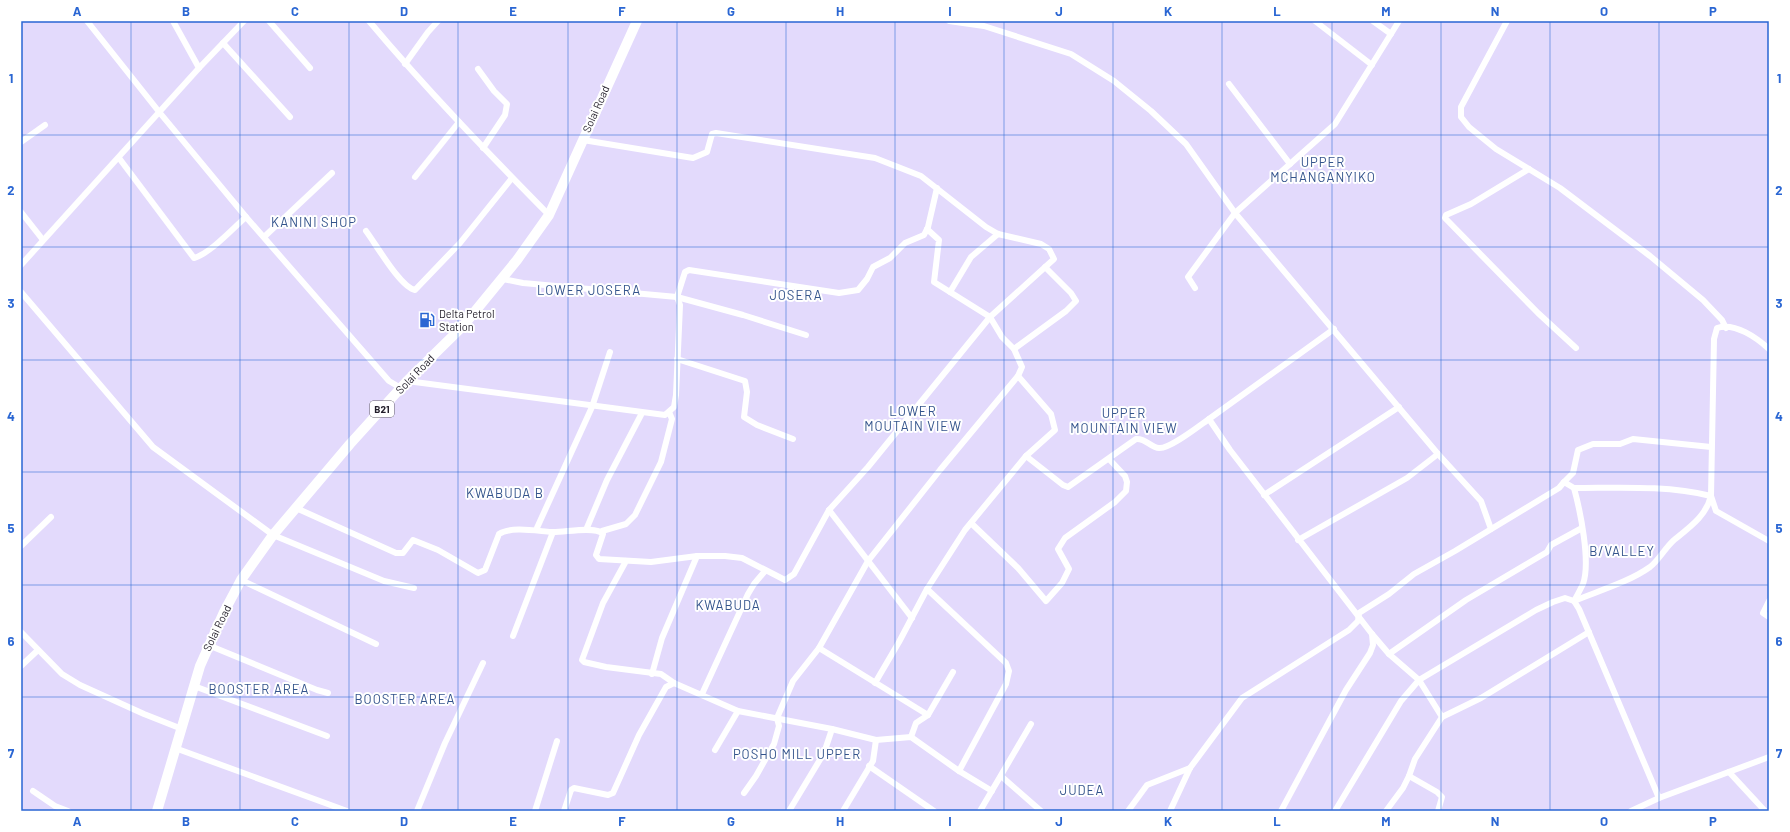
<svg xmlns="http://www.w3.org/2000/svg" width="1790" height="832" viewBox="0 0 1790 832" font-family="Barlow,sans-serif">
	<style>
		.lines { fill: none; stroke-linecap: round; stroke-linejoin: round }
		.minor { stroke: #fff; stroke-width: 6 }
		.trunk { stroke: #fff; stroke-width: 10 }
		.grid { fill: none; stroke: #2a66d3; stroke-width: 1; stroke-opacity: 0.55 }
		.labels { text-anchor: middle; stroke-width: 4; stroke-linejoin: round; paint-order: stroke }
		.shield { fill: #fff; stroke: #646169; stroke-width: 1 }
		.shield-label { font-size: 10px; font-weight: bold; fill: #211d29 }
		.street-label { font-size: 11px; fill: #211d29; stroke: #fff }
		.poi-label { font-size: 11px; fill: #211d29; stroke: #fff; text-anchor: start }
		.quarter-label { font-size: 13px; letter-spacing: 1px; fill: #34548c; stroke: #fff }
		.neatline { fill: none; stroke: #2a66d3; stroke-width: 1.5 }
		.grid-label { font-size: 13px; text-anchor: middle; font-weight: bold; fill: #2a66d3 }
	</style>
	<rect width="100%" height="100%" fill="#e3dafc"/>
	<g class="lines">
		<!-- minor -->
		<g class="minor">
			<path d="M 87,21 L 160,113 L 246,217 L 389,381 L 401,388"/>
			<path d="M 173,21 L 199,68"/>
			<path d="M 269,21 L 310,68"/>
			<path d="M 369,21 C 426,89 487,152 549,215"/>
			<path d="M 949,21 L 984,26 L 1071,54 L 1114,81 L 1151,111 L 1186,144 L 1235,213 L 1438,454 L 1481,501 L 1491,529"/>
			<path d="M 1315,21 L 1372,65"/>
			<path d="M 1373,21 L 1391,34"/>
			<path d="M 1507,21 L 1461,107 L 1461,117 L 1469,127 L 1496,149 L 1560,188 L 1650,256 L 1703,300 L 1722,320 L 1726,328"/>
			<path d="M 223,43 L 290,117"/>
			<path d="M 405,64 L 428,32 L 438,21"/>
			<path d="M 478,69 L 494,91 L 507,104 L 505,115 L 483,148"/>
			<path d="M 1229,84 L 1290,164"/>
			<path d="M 583,140 L 693,158 L 707,152 L 712,134 L 716,133 L 875,158 L 921,176 L 986,227 L 998,234 L 1041,244 L 1049,249 L 1054,259 L 990,317 L 1002,337 L 1014,349 L 1022,367 L 1018,376 L 940,470 L 868,561 L 819,648 L 793,681 L 777,718 L 779,726 L 774,744 L 756,776 L 744,793"/>
			<path d="M 21,142 L 45,125"/>
			<path d="M 119,158 L 194,258 C 211,253 233,228 246,217"/>
			<path d="M 1529,169 L 1471,204 L 1446,215 L 1445,218 L 1538,313 L 1576,348"/>
			<path d="M 415,177 L 459,122"/>
			<path d="M 21,212 L 43,240"/>
			<path d="M 366,231 C 376,244 400,287 415,290 L 460,243 L 512,178"/>
			<path d="M 264,237 L 332,173"/>
			<path d="M 21,265 L 199,68 L 244,21"/>
			<path d="M 503,279 L 523,283 L 677,297 L 743,315 L 806,335"/>
			<path d="M 1195,288 L 1188,277 L 1235,213 L 1335,124 L 1399,21"/>
			<path d="M 21,292 L 153,447 L 273,535 L 384,581 L 414,588"/>
			<path d="M 950,292 L 971,257 L 998,234"/>
			<path d="M 1014,349 L 1066,311 L 1076,301 L 1071,293 L 1045,267"/>
			<path d="M 677,359 L 745,381 L 747,392 L 744,417 L 757,425 L 793,439"/>
			<path d="M 407,381 L 665,415 L 674,407 L 676,395 L 680,305 L 677,297 L 685,272 L 689,270 L 839,293 L 858,290 L 867,279 L 873,267 L 890,258 L 905,243 L 924,235 L 928,227 L 937,188"/>
			<path d="M 1209,419 L 1334,329"/>
			<path d="M 1026,456 L 1063,485 L 1068,487 L 1136,439 C 1146,438 1151,448 1159,448 C 1170,449 1199,426 1209,419 L 1230,450 L 1372,634 L 1389,654 L 1419,680 L 1442,717 L 1415,759 L 1409,776 L 1403,788 L 1386,811"/>
			<path d="M 1564,482 L 1573,473 L 1578,450 L 1593,444 L 1620,444 L 1633,439 L 1711,447"/>
			<path d="M 1574,488 C 1619,488 1666,485 1711,496 L 1716,511 L 1769,541"/>
			<path d="M 1264,495 L 1399,407"/>
			<path d="M 296,508 L 396,553 L 403,553 L 413,540 L 438,550 L 478,573 L 485,570 L 499,534 C 511,526 537,531 551,532 C 563,533 596,525 603,534 L 596,555 L 599,559 L 651,562 L 697,556 L 725,556 L 742,558 L 785,580 L 794,574 L 829,510 L 868,467 L 990,317 L 934,282 L 939,240 L 927,229"/>
			<path d="M 829,510 L 912,618"/>
			<path d="M 971,523 L 1018,568 L 1046,601 L 1062,583 L 1069,569 L 1058,549 L 1065,538 L 1115,502 L 1126,491 L 1127,482 L 1125,476 L 1109,459"/>
			<path d="M 536,530 L 592,407 L 610,352"/>
			<path d="M 586,530 L 607,480 L 642,413"/>
			<path d="M 602,531 L 626,524 L 635,515 L 661,462 L 672,419 L 669,412"/>
			<path d="M 1298,540 L 1407,478 L 1438,454"/>
			<path d="M 21,546 L 51,517"/>
			<path d="M 626,561 L 603,603 L 582,660 L 584,662 L 606,667 L 661,674 L 674,683"/>
			<path d="M 241,580 L 376,644"/>
			<path d="M 927,589 L 1006,663 L 1009,671 L 1006,684 L 959,771"/>
			<path d="M 1574,601 C 1598,591 1629,582 1650,567 C 1659,560 1665,548 1674,540 C 1690,527 1706,516 1711,496 L 1714,339 L 1717,328 C 1735,322 1757,338 1769,349"/>
			<path d="M 1769,601 L 1763,613 L 1769,617"/>
			<path d="M 21,632 L 62,674 L 80,685 L 144,714 L 182,729"/>
			<path d="M 513,636 L 553,532"/>
			<path d="M 208,645 L 317,690 L 328,693"/>
			<path d="M 819,648 L 928,715"/>
			<path d="M 1389,654 L 1466,600 L 1547,552 L 1551,545 L 1582,528"/>
			<path d="M 21,666 L 38,650"/>
			<path d="M 652,674 L 662,638 L 697,556"/>
			<path d="M 875,683 L 899,642 L 927,589 L 965,530 L 1026,456 L 1055,430 L 1051,414 L 1018,376"/>
			<path d="M 194,686 L 327,736"/>
			<path d="M 702,694 L 748,594 L 754,584 L 765,571"/>
			<path d="M 1442,717 L 1481,698 L 1589,632"/>
			<path d="M 911,737 L 916,723 L 928,715 L 953,672"/>
			<path d="M 175,748 L 347,811"/>
			<path d="M 715,750 L 738,711"/>
			<path d="M 869,766 L 934,811"/>
			<path d="M 1729,772 L 1765,811"/>
			<path d="M 1001,776 L 1041,811"/>
			<path d="M 1409,776 L 1437,792 L 1442,797 L 1438,811"/>
			<path d="M 33,791 L 55,806 L 68,811"/>
			<path d="M 417,811 L 445,743 L 483,663"/>
			<path d="M 535,811 L 557,741"/>
			<path d="M 564,811 L 571,790 L 574,788 L 608,795 L 613,793 L 639,735 L 666,687 L 674,683 L 738,711 L 832,729 L 876,740 L 911,737 L 959,771 L 992,791"/>
			<path d="M 789,811 L 824,753 L 832,729"/>
			<path d="M 843,811 L 873,761 L 876,740"/>
			<path d="M 980,811 L 1031,724"/>
			<path d="M 1128,811 L 1147,785 L 1190,768"/>
			<path d="M 1170,811 L 1190,768 L 1242,698 L 1349,630 L 1358,621 L 1359,613 L 1389,594 L 1414,574 L 1455,551 L 1559,488 L 1564,482 L 1574,488 C 1580,510 1591,562 1583,584 C 1580,590 1577,596 1574,601"/>
			<path d="M 1281,811 L 1346,690 L 1370,653 L 1373,645 L 1372,634"/>
			<path d="M 1335,811 L 1401,701 L 1419,680 L 1536,610 L 1553,602 L 1565,598 L 1574,601 L 1579,609 L 1659,798"/>
			<path d="M 1631,811 L 1659,798 L 1769,757"/>
		</g>
		<!-- trunk -->
		<path class="trunk" d="M 157,811 L 200,666 L 224,612 L 241,580 L 273,535 L 350,444 L 407,381 L 463,326 L 517,260 L 549,215 L 637,21"/>
	</g>
	<!-- grid -->
	<path class="grid" d="M 131,21 L 131,811M 240,21 L 240,811M 349,21 L 349,811M 458,21 L 458,811M 568,21 L 568,811M 677,21 L 677,811M 786,21 L 786,811M 895,21 L 895,811M 1004,21 L 1004,811M 1113,21 L 1113,811M 1222,21 L 1222,811M 1332,21 L 1332,811M 1441,21 L 1441,811M 1550,21 L 1550,811M 1659,21 L 1659,811M 21,135 L 1769,135M 21,247 L 1769,247M 21,360 L 1769,360M 21,472 L 1769,472M 21,585 L 1769,585M 21,697 L 1769,697"/>
	<!-- icons -->
	<defs>
		<symbol id="fuel-bare" viewBox="-9 -9 18 18"><path d="M-5.5-6h7V0h2V4h1.3V-2.5L3-4.5l.8-.8L6-3V5H2.5V1h-1V6h-7ZM-4.2-4.7v3.2H.2V-4.7Z" fill="#2a66d3" stroke="#fff" stroke-width="2.5" paint-order="stroke"/></symbol>
	</defs>
	<g fill-rule="evenodd">
		<use href="#fuel-bare" x="416" y="309" width="22" height="22"/>
	</g>
	<g class="labels">
		<!-- shield labels -->
		<rect class="shield" x="370" y="401" width="24" height="16" rx="3"/>
		<g class="shield-label">
			<text x="382" y="413">B21</text>
		</g>
		<!-- street labels -->
		<g class="street-label">
			<text transform="translate(596 109) rotate(-66)" y="4">Solai Road</text>
			<text transform="translate(415 374) rotate(-46)" y="4">Solai Road</text>
			<text transform="translate(217 628) rotate(-64)" y="4">Solai Road</text>
		</g>
		<!-- poi labels -->
		<g class="poi-label">
			<text x="439" y="318">Delta Petrol<tspan x="439" dy="13">Station</tspan></text>
		</g>
		<!-- quarter labels -->
		<g class="quarter-label">
			<text x="1323" y="167">UPPER<tspan x="1323" dy="15">MCHANGANYIKO</tspan></text>
			<text x="314" y="227">KANINI SHOP</text>
			<text x="589" y="295">LOWER JOSERA</text>
			<text x="796" y="300">JOSERA</text>
			<text x="913" y="416">LOWER<tspan x="913" dy="15">MOUTAIN VIEW</tspan></text>
			<text x="1124" y="418">UPPER<tspan x="1124" dy="15">MOUNTAIN VIEW</tspan></text>
			<text x="505" y="498">KWABUDA B</text>
			<text x="1622" y="556">B/VALLEY</text>
			<text x="728" y="610">KWABUDA</text>
			<text x="259" y="694">BOOSTER AREA</text>
			<text x="405" y="704">BOOSTER AREA</text>
			<text x="797" y="759">POSHO MILL UPPER</text>
			<text x="1082" y="795">JUDEA</text>
		</g>
	</g>
	<!-- border -->
	<rect width="1790" height="832" fill="none" stroke="#ffffff" stroke-width="44"/>
	<rect x="22" y="22" width="1746" height="788" class="neatline"/>
	<g class="grid-label">
		<text x="77" y="16">A</text>
		<text x="186" y="16">B</text>
		<text x="295" y="16">C</text>
		<text x="404" y="16">D</text>
		<text x="513" y="16">E</text>
		<text x="622" y="16">F</text>
		<text x="731" y="16">G</text>
		<text x="840" y="16">H</text>
		<text x="950" y="16">I</text>
		<text x="1059" y="16">J</text>
		<text x="1168" y="16">K</text>
		<text x="1277" y="16">L</text>
		<text x="1386" y="16">M</text>
		<text x="1495" y="16">N</text>
		<text x="1604" y="16">O</text>
		<text x="1713" y="16">P</text>
		<text x="11" y="83">1</text>
		<text x="1779" y="83">1</text>
		<text x="11" y="195">2</text>
		<text x="1779" y="195">2</text>
		<text x="11" y="308">3</text>
		<text x="1779" y="308">3</text>
		<text x="11" y="421">4</text>
		<text x="1779" y="421">4</text>
		<text x="11" y="533">5</text>
		<text x="1779" y="533">5</text>
		<text x="11" y="646">6</text>
		<text x="1779" y="646">6</text>
		<text x="11" y="758">7</text>
		<text x="1779" y="758">7</text>
		<text x="77" y="826">A</text>
		<text x="186" y="826">B</text>
		<text x="295" y="826">C</text>
		<text x="404" y="826">D</text>
		<text x="513" y="826">E</text>
		<text x="622" y="826">F</text>
		<text x="731" y="826">G</text>
		<text x="840" y="826">H</text>
		<text x="950" y="826">I</text>
		<text x="1059" y="826">J</text>
		<text x="1168" y="826">K</text>
		<text x="1277" y="826">L</text>
		<text x="1386" y="826">M</text>
		<text x="1495" y="826">N</text>
		<text x="1604" y="826">O</text>
		<text x="1713" y="826">P</text>
	</g>
</svg>
